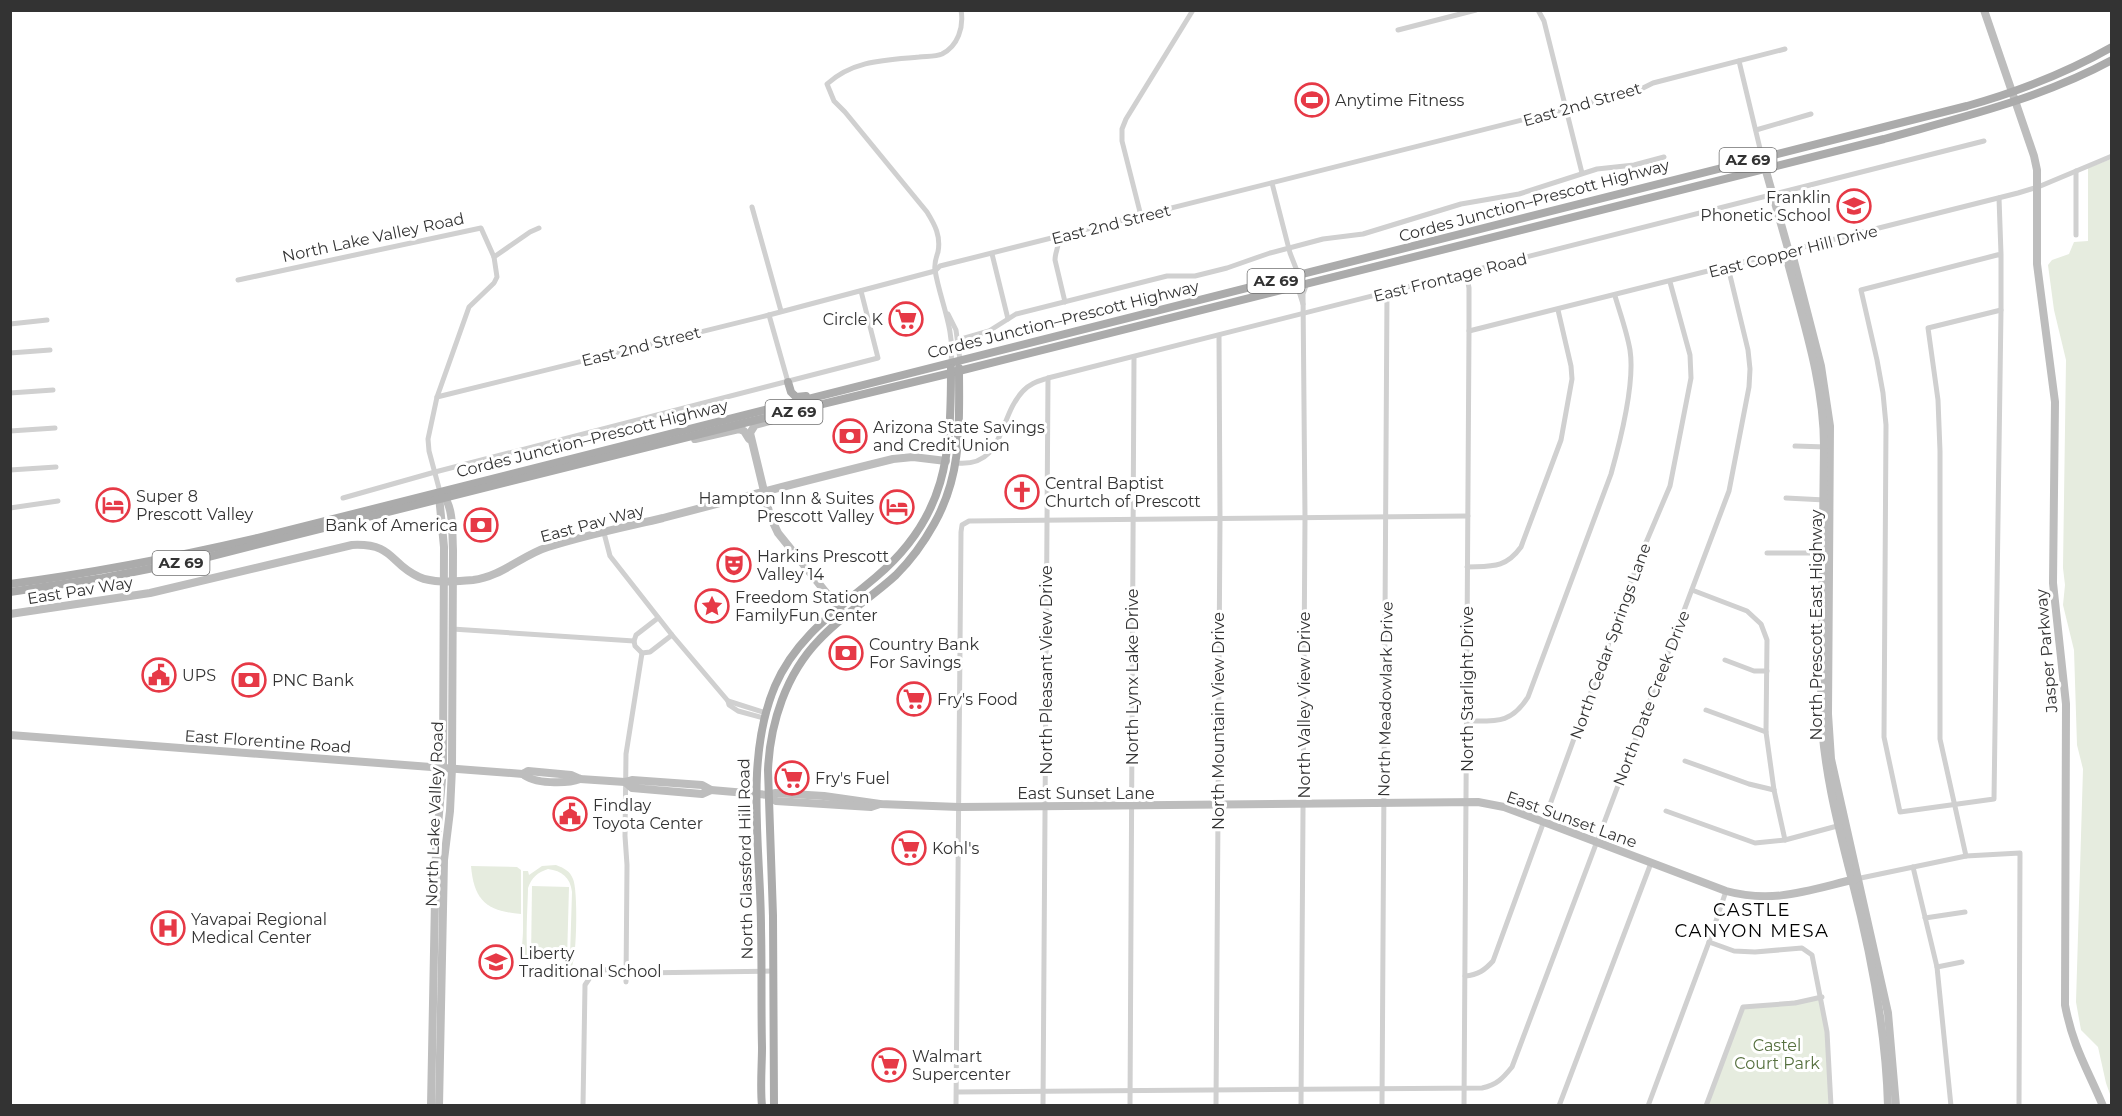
<svg xmlns="http://www.w3.org/2000/svg" width="2122" height="1116" viewBox="0 0 2122 1116" font-family="Montserrat,sans-serif">
	<style>
		.green { fill: #e6ecdf; fill-rule: evenodd }
		.lines { fill: none; stroke-linecap: round; stroke-linejoin: round }
		.street { stroke: #d0d0d0; stroke-width: 5 }
		.secondary { stroke: #bdbdbd; stroke-width: 8 }
		.primary { stroke: #ababab; stroke-width: 8 }
		.labels { text-anchor: middle; stroke-width: 6; stroke-linejoin: round; paint-order: stroke }
		.shield { fill: #fff; stroke: #707070; stroke-width: 1.5 }
		.shield-label { font-size: 15px; font-weight: bold; fill: #333 }
		.poi-label { font-size: 16px; fill: #333; stroke: #fff; text-anchor: start }
		.street-label { font-size: 16px; fill: #333; stroke: #fff }
		.park-label { font-size: 16px; fill: #56703f; stroke: #fff }
		.neighbourhood-label { font-size: 18px; letter-spacing: 1.5px; fill: #000; stroke: #fff }
	</style>
	<rect width="100%" height="100%" fill="#fff"/>
	<!-- green -->
	<g class="green">
		<path d="M 2111,159 L 2111,1097 L 2106,1083 L 2098,1047 L 2081,1030 L 2076,1002 L 2083,769 L 2077,745 L 2074,650 L 2063,605 L 2065,585 L 2063,568 L 2066,360 L 2054,310 L 2048,265 L 2052,260 L 2069,254 L 2074,242 L 2088,241 L 2088,168 Z"/>
		<path d="M 556,865 C 564,868 570,871 573,879 C 578,889 577,956 572,966 C 560,987 528,982 523,958 C 521,949 523,939 523,930 C 523,910 523,890 523,871 L 528,871 L 529,875 L 542,866 ZM 548,869 C 562,871 570,877 572,892 L 570,957 C 567,966 561,974 550,975 C 543,975 534,971 530,964 C 524,954 528,903 528,888 C 532,877 537,873 548,869 Z"/>
		<path d="M 471,866 L 517,867 L 521,870 L 521,914 C 487,911 474,901 471,866 Z"/>
		<path d="M 532,886 L 569,887 L 567,960 L 531,959 Z"/>
		<path d="M 1822,997 L 1831,1104 L 1706,1106 L 1743,1007 Z"/>
	</g>
	<g class="lines">
		<!-- street -->
		<g class="street">
			<path d="M 1538,10 L 1544,21 L 1582,173"/>
			<path d="M 1398,30 L 1476,10"/>
			<path d="M 1739,61 L 1762,157"/>
			<path d="M 1756,130 L 1811,114"/>
			<path d="M 2076,171 L 2076,235"/>
			<path d="M 1272,183 L 1290,253 L 1299,276 L 1297,285 L 1303,304"/>
			<path d="M 1999,198 L 2001,254 L 2001,310 L 1994,799 L 1900,812 L 1884,737 L 1886,425 L 1883,393 L 1877,360 L 1861,290 L 2001,254"/>
			<path d="M 752,207 L 781,311"/>
			<path d="M 1141,216 L 1122,141 L 1122,129 L 1126,119 L 1193,10"/>
			<path d="M 1058,237 C 1060,246 1055,251 1055,260 L 1065,302"/>
			<path d="M 992,254 L 1008,319"/>
			<path d="M 494,257 L 530,232 L 539,228"/>
			<path d="M 238,280 L 481,228 L 494,257 L 497,277 L 494,283 L 469,307 L 437,397 L 428,439 L 429,451 L 440,492"/>
			<path d="M 948,314 L 956,330 L 960,360"/>
			<path d="M 769,315 L 788,382"/>
			<path d="M 10,324 L 47,320"/>
			<path d="M 1469,331 L 2018,193 L 2038,187 L 2112,156"/>
			<path d="M 958,340 L 989,331 L 1016,314 L 1167,276 L 1195,276 L 1227,268 L 1270,253 L 1323,239 L 1363,234 L 1461,204 L 1519,194 L 1597,169 L 1634,165 L 1664,157"/>
			<path d="M 10,353 L 50,350"/>
			<path d="M 951,362 C 955,329 940,301 935,270 C 934,263 936,258 938,252 C 941,236 935,225 927,212 L 845,112 L 834,101 L 827,84 C 853,60 886,60 919,57 C 926,56 935,57 942,54 C 958,46 964,27 961,10"/>
			<path d="M 10,393 L 53,390"/>
			<path d="M 437,397 L 769,315 L 935,271 L 940,266 L 1566,109 L 1641,89 L 1653,83 L 1785,49"/>
			<path d="M 10,431 L 55,428"/>
			<path d="M 1795,446 L 1826,447"/>
			<path d="M 956,463 C 1005,468 998,417 1023,391 C 1030,383 1039,381 1048,378 L 1984,141"/>
			<path d="M 10,470 L 56,467"/>
			<path d="M 343,498 L 435,472 L 878,358 L 861,291"/>
			<path d="M 1786,498 L 1825,500"/>
			<path d="M 10,508 L 58,501"/>
			<path d="M 604,533 L 610,556 L 672,635 L 728,701 L 729,705 L 738,711 L 764,718"/>
			<path d="M 1767,553 L 1824,553"/>
			<path d="M 1467,567 C 1491,566 1505,569 1521,547 L 1561,440 L 1572,379 L 1571,366 L 1558,310"/>
			<path d="M 1692,590 L 1747,611 L 1761,624 L 1767,640 L 1766,732 L 1774,790 L 1785,840"/>
			<path d="M 658,618 L 636,635 L 634,641 L 635,646 L 642,653 L 650,652 L 672,635"/>
			<path d="M 452,629 L 634,641"/>
			<path d="M 1725,660 L 1754,671 L 1767,671"/>
			<path d="M 728,701 L 766,713"/>
			<path d="M 1706,710 L 1766,732"/>
			<path d="M 1467,721 C 1496,721 1511,724 1528,697 L 1611,474 C 1620,442 1635,382 1630,350 C 1627,332 1620,313 1615,296"/>
			<path d="M 1685,761 L 1749,784 L 1774,790"/>
			<path d="M 1666,811 L 1755,843 L 1785,840 L 1841,825"/>
			<path d="M 1966,856 L 1940,739 L 1940,451 L 1938,400 L 1928,328 L 2001,310"/>
			<path d="M 1913,867 L 1937,967 L 1951,1106"/>
			<path d="M 1856,879 L 1966,856 L 2020,853 L 2019,1106"/>
			<path d="M 1925,918 L 1965,912"/>
			<path d="M 1709,942 L 1734,951 L 1755,952 L 1802,948 L 1812,955 L 1827,1032 L 1831,1106"/>
			<path d="M 1937,967 L 1962,962"/>
			<path d="M 1465,976 C 1478,975 1485,970 1493,961 L 1642,552 L 1670,486 L 1691,378 L 1690,355 L 1670,282"/>
			<path d="M 626,982 L 627,865 L 625,836 L 626,754 L 642,653"/>
			<path d="M 957,1092 L 1482,1088 C 1497,1085 1503,1078 1512,1067 L 1729,491 L 1749,387 L 1750,369 L 1748,350 L 1728,267"/>
			<path d="M 583,1106 L 585,985 L 591,976 L 599,971 L 610,969 L 638,973 L 773,971"/>
			<path d="M 956,1106 L 961,532 L 962,525 L 969,521 L 1468,516"/>
			<path d="M 1043,1106 L 1048,378"/>
			<path d="M 1130,1106 L 1134,357"/>
			<path d="M 1216,1106 L 1220,519 L 1219,336"/>
			<path d="M 1301,1106 L 1305,517 L 1303,294 L 1307,283"/>
			<path d="M 1382,1106 L 1387,292"/>
			<path d="M 1464,1106 L 1469,331 L 1469,288 L 1466,272"/>
			<path d="M 1559,1106 L 1651,863"/>
			<path d="M 1648,1106 L 1709,942 L 1726,891"/>
			<path d="M 1706,1106 L 1743,1007 L 1795,1003 L 1822,997"/>
		</g>
		<!-- secondary -->
		<g class="secondary">
			<path d="M 1984,10 L 2034,156 L 2037,170 L 2037,264 L 2055,402 L 2053,583 L 2066,704 L 2065,1005 C 2073,1047 2087,1068 2103,1106"/>
			<path d="M 1762,157 L 1789,252 L 1794,261 L 1821,366 L 1830,426 L 1828,714 L 1831,759 L 1888,1013 L 1896,1106"/>
			<path d="M 1789,253 L 1788,263 C 1804,324 1824,384 1824,446 L 1821,704 C 1822,763 1837,822 1852,880 C 1871,953 1886,1029 1888,1106"/>
			<path d="M 770,421 L 755,425 L 750,433 L 770,516 L 778,533 L 845,616"/>
			<path d="M 695,439 L 739,429 L 744,431 L 749,439"/>
			<path d="M 10,614 L 150,593 L 352,545 C 395,543 389,564 419,577 C 435,584 457,581 473,580 C 501,577 522,555 548,547 C 585,535 625,527 663,518 C 739,498 816,478 893,459 L 913,457 L 946,461"/>
			<path d="M 10,735 L 523,774 L 528,771 L 571,775 L 580,779 L 625,782 L 632,780 L 702,785 L 711,790 L 702,794 L 632,788 L 625,782"/>
			<path d="M 523,774 C 533,784 567,784 580,779"/>
			<path d="M 711,790 L 769,795 L 775,793 L 824,796 L 880,804 L 959,807 L 1478,802 L 1504,807 L 1726,891 C 1774,904 1809,890 1856,879"/>
			<path d="M 769,795 L 776,801 L 871,807 L 880,804"/>
			<path d="M 431,1106 L 436,848 L 443,768 L 444,547 L 439,496"/>
			<path d="M 439,1106 L 444,860 L 450,811 L 452,768 L 453,550 C 452,533 454,508 443,495"/>
		</g>
		<!-- primary -->
		<g class="primary">
			<path d="M 788,382 L 791,392 L 796,397 L 806,396"/>
			<path d="M 10,584 C 94,573 176,557 258,538 L 1967,106 C 2017,92 2066,73 2112,47"/>
			<path d="M 10,592 L 103,578 L 204,558 L 744,423 L 951,373 L 1884,139 C 1962,117 2040,99 2112,60"/>
			<path d="M 762,1106 C 760,1086 762,1066 762,1047 C 761,1007 762,968 761,928 C 761,851 744,759 775,686 C 796,637 837,610 876,577 C 947,517 951,455 951,368"/>
			<path d="M 774,1106 L 773,916 L 768,770 C 770,723 786,674 819,640 C 842,615 871,598 896,575 C 911,560 924,542 934,524 C 963,473 959,423 959,368"/>
		</g>
	</g>
	<!-- icons -->
	<defs>
		<symbol id="stadium-ring" viewBox="-11 -11 22 22"><circle r="9.5" fill="#fff" stroke="#e63946" stroke-width="1.5"/><path d="M0-5a6.5 5 0 1 0 0 10a6.5 5 0 1 0 0-10ZM-3.5-1.8h7v3.6h-7Z" fill="#e63946"/></symbol>
		<symbol id="school-ring" viewBox="-11 -11 22 22"><circle r="9.5" fill="#fff" stroke="#e63946" stroke-width="1.5"/><path d="M0-5L7-2L0 1L-7-2ZM-4 1L0 2.5L4 1V4Q0 6-4 4Z" fill="#e63946"/></symbol>
		<symbol id="supermarket-ring" viewBox="-11 -11 22 22"><circle r="9.5" fill="#fff" stroke="#e63946" stroke-width="1.5"/><path d="M-6-5.5h2.5l.6 2H6L4.5 2H-2.5L-4.4-4H-6ZM-1.5 3.2a1.3 1.3 0 1 0 .1 0ZM3 3.2a1.3 1.3 0 1 0 .1 0Z" fill="#e63946"/></symbol>
		<symbol id="bank-ring" viewBox="-11 -11 22 22"><circle r="9.5" fill="#fff" stroke="#e63946" stroke-width="1.5"/><path d="M-6-4H6V4H-6ZM0-2.3a2.3 2.3 0 1 0 0 4.6a2.3 2.3 0 1 0 0-4.6Z" fill="#e63946"/></symbol>
		<symbol id="church-ring" viewBox="-11 -11 22 22"><circle r="9.5" fill="#fff" stroke="#e63946" stroke-width="1.5"/><path d="M-1.2-6h2.4v3.5h3.3v2.4h-3.3V6h-2.4V-.1h-3.3v-2.4h3.3Z" fill="#e63946"/></symbol>
		<symbol id="hotel-ring" viewBox="-11 -11 22 22"><circle r="9.5" fill="#fff" stroke="#e63946" stroke-width="1.5"/><path d="M-6-4.5h1.5V1H6V5H4.5V3h-9V5H-6ZM-4 0a1.8 1.8 0 1 1 3.6 0ZM.5 0V-2.5h3Q6-2.5 6 0Z" fill="#e63946"/></symbol>
		<symbol id="theatre-ring" viewBox="-11 -11 22 22"><circle r="9.5" fill="#fff" stroke="#e63946" stroke-width="1.5"/><path d="M-5-5.5Q0-4 5-5.5V0Q5 5 0 6Q-5 5-5 0ZM-3.3-2.5H-1v1.5H-3.3ZM1-2.5H3.3v1.5H1ZM-2.8 1Q0 5.5 2.8 1Z" fill="#e63946"/></symbol>
		<symbol id="sight-ring" viewBox="-11 -11 22 22"><circle r="9.5" fill="#fff" stroke="#e63946" stroke-width="1.5"/><path d="M0-6L1.8-2.2L6-1.7L2.9 1.2L3.7 5.4L0 3.3L-3.7 5.4L-2.9 1.2L-6-1.7L-1.8-2.2Z" fill="#e63946"/></symbol>
		<symbol id="civic-ring" viewBox="-11 -11 22 22"><circle r="9.5" fill="#fff" stroke="#e63946" stroke-width="1.5"/><path d="M-.6-6.5H3V-4.5H.6V-3L4-1V1h2V6H-6V1h2V-1L-.6-3ZM-1.2 2.5V6h2.4V2.5Z" fill="#e63946"/></symbol>
		<symbol id="hospital-ring" viewBox="-11 -11 22 22"><circle r="9.5" fill="#fff" stroke="#e63946" stroke-width="1.5"/><path d="M-5-5h3v3.5h4V-5h3V5h-3V1.5h-4V5h-3Z" fill="#e63946"/></symbol>
	</defs>
	<g fill-rule="evenodd">
		<use href="#stadium-ring" x="1293" y="81" width="38" height="38"/>
		<use href="#school-ring" x="1835" y="187" width="38" height="38"/>
		<use href="#supermarket-ring" x="887" y="300" width="38" height="38"/>
		<use href="#bank-ring" x="831" y="417" width="38" height="38"/>
		<use href="#church-ring" x="1003" y="473" width="38" height="38"/>
		<use href="#hotel-ring" x="94" y="486" width="38" height="38"/>
		<use href="#hotel-ring" x="878" y="488" width="38" height="38"/>
		<use href="#bank-ring" x="462" y="506" width="38" height="38"/>
		<use href="#theatre-ring" x="715" y="546" width="38" height="38"/>
		<use href="#sight-ring" x="693" y="587" width="38" height="38"/>
		<use href="#bank-ring" x="827" y="634" width="38" height="38"/>
		<use href="#civic-ring" x="140" y="656" width="38" height="38"/>
		<use href="#bank-ring" x="230" y="661" width="38" height="38"/>
		<use href="#supermarket-ring" x="895" y="680" width="38" height="38"/>
		<use href="#supermarket-ring" x="773" y="759" width="38" height="38"/>
		<use href="#civic-ring" x="551" y="795" width="38" height="38"/>
		<use href="#supermarket-ring" x="890" y="829" width="38" height="38"/>
		<use href="#hospital-ring" x="149" y="909" width="38" height="38"/>
		<use href="#school-ring" x="477" y="943" width="38" height="38"/>
		<use href="#supermarket-ring" x="870" y="1046" width="38" height="38"/>
	</g>
	<g class="labels">
		<!-- shield labels -->
		<g class="shield">
			<rect x="1719.5" y="148" width="57" height="24" rx="4.5"/>
			<rect x="1247.5" y="269" width="57" height="24" rx="4.5"/>
			<rect x="765.5" y="400" width="57" height="24" rx="4.5"/>
			<rect x="152.5" y="551" width="57" height="24" rx="4.5"/>
		</g>
		<g class="shield-label">
			<text x="1748" y="165">AZ 69</text>
			<text x="1276" y="286">AZ 69</text>
			<text x="794" y="417">AZ 69</text>
			<text x="181" y="568">AZ 69</text>
		</g>
		<!-- poi labels -->
		<g class="poi-label">
			<text x="1335" y="106">Anytime Fitness</text>
			<text x="1831" y="203" text-anchor="end">Franklin<tspan x="1831" dy="18">Phonetic School</tspan></text>
			<text x="883" y="325" text-anchor="end">Circle K</text>
			<text x="873" y="433">Arizona State Savings<tspan x="873" dy="18">and Credit Union</tspan></text>
			<text x="1045" y="489">Central Baptist<tspan x="1045" dy="18">Churtch of Prescott</tspan></text>
			<text x="136" y="502">Super 8<tspan x="136" dy="18">Prescott Valley</tspan></text>
			<text x="874" y="504" text-anchor="end">Hampton Inn &amp; Suites<tspan x="874" dy="18">Prescott Valley</tspan></text>
			<text x="458" y="531" text-anchor="end">Bank of America</text>
			<text x="757" y="562">Harkins Prescott<tspan x="757" dy="18">Valley 14</tspan></text>
			<text x="735" y="603">Freedom Station<tspan x="735" dy="18">FamilyFun Center</tspan></text>
			<text x="869" y="650">Country Bank<tspan x="869" dy="18">For Savings</tspan></text>
			<text x="182" y="681">UPS</text>
			<text x="272" y="686">PNC Bank</text>
			<text x="937" y="705">Fry's Food</text>
			<text x="815" y="784">Fry's Fuel</text>
			<text x="593" y="811">Findlay<tspan x="593" dy="18">Toyota Center</tspan></text>
			<text x="932" y="854">Kohl's</text>
			<text x="191" y="925">Yavapai Regional<tspan x="191" dy="18">Medical Center</tspan></text>
			<text x="519" y="959">Liberty<tspan x="519" dy="18">Traditional School</tspan></text>
			<text x="912" y="1062">Walmart<tspan x="912" dy="18">Supercenter</tspan></text>
		</g>
		<!-- street labels -->
		<g class="street-label">
			<text transform="translate(1582 104) rotate(-16)" y="6">East 2nd Street</text>
			<text transform="translate(1534 200) rotate(-15)" y="6">Cordes Junction–Prescott Highway</text>
			<text transform="translate(1111 224) rotate(-14)" y="6">East 2nd Street</text>
			<text transform="translate(373 237) rotate(-12)" y="6">North Lake Valley Road</text>
			<text transform="translate(1793 251) rotate(-14)" y="6">East Copper Hill Drive</text>
			<text transform="translate(1450 277) rotate(-14)" y="6">East Frontage Road</text>
			<text transform="translate(1063 319) rotate(-14)" y="6">Cordes Junction–Prescott Highway</text>
			<text transform="translate(641 346) rotate(-14)" y="6">East 2nd Street</text>
			<text transform="translate(592 438) rotate(-14)" y="6">Cordes Junction–Prescott Highway</text>
			<text transform="translate(592 523) rotate(-15)" y="6">East Pav Way</text>
			<text transform="translate(80 590) rotate(-9)" y="6">East Pav Way</text>
			<text transform="translate(1816 625) rotate(-90)" y="6">North Prescott East Highway</text>
			<text transform="translate(1610 641) rotate(-70)" y="6">North Cedar Springs Lane</text>
			<text transform="translate(2046 651) rotate(-95)" y="6">Jasper Parkway</text>
			<text transform="translate(1046 670) rotate(-90)" y="6">North Pleasant View Drive</text>
			<text transform="translate(1132 677) rotate(-90)" y="6">North Lynx Lake Drive</text>
			<text transform="translate(1467 689) rotate(-90)" y="6">North Starlight Drive</text>
			<text transform="translate(1651 698) rotate(-69)" y="6">North Date Creek Drive</text>
			<text transform="translate(1385 699) rotate(-89)" y="6">North Meadowlark Drive</text>
			<text transform="translate(1304 705) rotate(-90)" y="6">North Valley View Drive</text>
			<text transform="translate(1218 721) rotate(-90)" y="6">North Mountain View Drive</text>
			<text transform="translate(268 741) rotate(4)" y="6">East Florentine Road</text>
			<text x="1086" y="799">East Sunset Lane</text>
			<text transform="translate(434 814) rotate(-88)" y="6">North Lake Valley Road</text>
			<text transform="translate(1572 819) rotate(20)" y="6">East Sunset Lane</text>
			<text transform="translate(745 859) rotate(-91)" y="6">North Glassford Hill Road</text>
		</g>
		<!-- park labels -->
		<g class="park-label">
			<text x="1777" y="1051">Castel<tspan x="1777" dy="18">Court Park</tspan></text>
		</g>
		<!-- neighbourhood labels -->
		<g class="neighbourhood-label">
			<text x="1752" y="916">CASTLE<tspan x="1752" dy="21">CANYON MESA</tspan></text>
		</g>
	</g>
	<!-- border -->
	<rect width="2122" height="1116" fill="none" stroke="#333333" stroke-width="24"/>
</svg>
